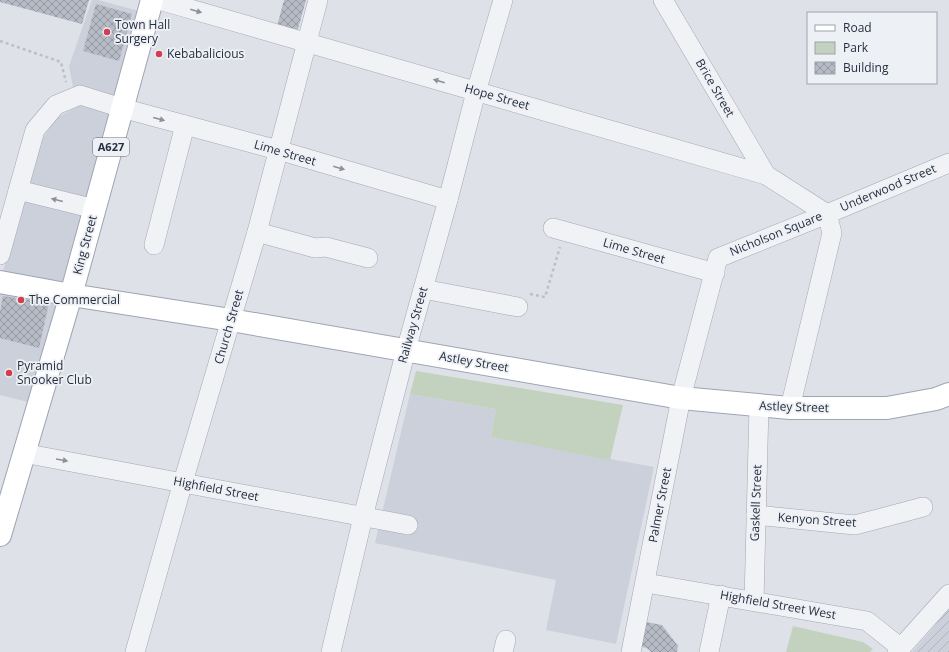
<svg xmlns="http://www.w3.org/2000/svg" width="949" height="652" viewBox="0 0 949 652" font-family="'Open Sans',sans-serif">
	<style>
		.built { fill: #ccd0da }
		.industrial { fill: url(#industrial-furrows) }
		.green { fill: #c3d2bf }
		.building { fill: url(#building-cross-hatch) }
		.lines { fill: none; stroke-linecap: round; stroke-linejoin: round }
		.minor-casing { stroke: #a3a8b2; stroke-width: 20 }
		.major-casing { stroke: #9da5b4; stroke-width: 24 }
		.path { stroke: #bcbfc6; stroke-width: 2.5; stroke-dasharray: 3 3; stroke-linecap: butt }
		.minor { stroke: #f0f2f6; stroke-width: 19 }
		.major { stroke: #fff; stroke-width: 22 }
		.oneway { fill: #8c909a }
		.poi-dot { fill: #d13e4d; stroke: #edf0f5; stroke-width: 1.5 }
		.labels { text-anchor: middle; stroke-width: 3.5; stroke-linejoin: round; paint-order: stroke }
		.shield { fill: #edf0f5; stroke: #626876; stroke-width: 1 }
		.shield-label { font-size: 11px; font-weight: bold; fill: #272e3f }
		.poi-label { font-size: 12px; fill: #272e3f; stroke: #edf0f5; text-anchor: start }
		.street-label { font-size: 12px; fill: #272e3f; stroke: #edf0f5 }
	</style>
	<defs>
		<pattern id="industrial-furrows" width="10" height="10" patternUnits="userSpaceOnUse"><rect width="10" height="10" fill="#ccd0da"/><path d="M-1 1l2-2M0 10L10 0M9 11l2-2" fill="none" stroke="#afb3bc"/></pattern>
		<pattern id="building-cross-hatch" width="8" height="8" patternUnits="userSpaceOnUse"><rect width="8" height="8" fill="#b5bac5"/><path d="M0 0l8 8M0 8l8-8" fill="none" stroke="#9398a1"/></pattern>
	</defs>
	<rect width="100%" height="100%" fill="#dee1e8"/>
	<!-- built -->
	<g class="built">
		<path d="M 92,0 L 98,0 L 139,11 L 28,402 L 0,395 L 0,281 L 43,138 L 58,117 L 77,107 L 69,66 Z"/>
		<path d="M 410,394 L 496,409 L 491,437 L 654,467 L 616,644 L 546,630 L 556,580 L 375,543 Z"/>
	</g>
	<!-- industrial -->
	<path class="industrial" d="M 949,609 L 949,652 L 912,652 Z"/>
	<!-- green -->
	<g class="green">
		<path d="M 416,371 L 623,405 L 610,460 L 491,437 L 496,409 L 410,394 Z"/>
		<path d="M 793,626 L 863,642 L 873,649 L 870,652 L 786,652 Z"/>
	</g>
	<!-- building -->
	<g class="building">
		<path d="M 0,0 L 89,0 L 82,24 L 0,2 Z"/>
		<path d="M 284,0 L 306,0 L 296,36 L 276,30 Z"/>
		<path d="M 96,4 L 132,14 L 119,61 L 83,51 Z"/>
		<path d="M 3,296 L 49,303 L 39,348 L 0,338 L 0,312 Z"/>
		<path d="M 641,621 L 662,625 L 678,646 L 677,652 L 651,652 L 647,648 L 636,646 Z"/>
	</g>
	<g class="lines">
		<defs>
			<g id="minor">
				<path d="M 159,0 L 766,175 L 827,214 L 949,163"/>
				<path d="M 663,0 L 766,175"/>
				<path d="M 18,190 L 95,209"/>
				<path d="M 553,228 L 715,273"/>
				<path d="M 257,232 L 315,248 L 326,247 L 368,258"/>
				<path d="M 154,245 L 185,125"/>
				<path d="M 0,255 L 35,130 L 56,105 L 80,95 L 122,108 L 278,150 L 448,200"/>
				<path d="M 423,289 L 518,307"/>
				<path d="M 23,453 L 408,525"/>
				<path d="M 756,515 L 855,525 L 923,507"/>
				<path d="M 646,583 L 867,621 L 901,648"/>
				<path d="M 754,601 L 759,406"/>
				<path d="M 135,652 L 183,482 L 257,232 L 318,0"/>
				<path d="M 331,652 L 363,517 L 406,350 L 448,200 L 476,92 L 503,0"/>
				<path d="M 503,652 L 506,640"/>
				<path d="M 631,652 L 681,398 L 718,258 L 827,214 L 832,233 L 790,408"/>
				<path d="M 709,652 L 721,595"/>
				<path d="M 897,652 L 949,594"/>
			</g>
			<g id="major">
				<path d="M 0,282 L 71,295 L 231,320 L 681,398 L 790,408 L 887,408 L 936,399 L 949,394"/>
				<path d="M 0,535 L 71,295 L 152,0"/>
			</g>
		</defs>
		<!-- minor casing -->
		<use href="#minor" class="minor-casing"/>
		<!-- major casing -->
		<use href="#major" class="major-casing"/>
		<!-- path -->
		<g class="path">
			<path d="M 0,41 L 61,62 L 66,82"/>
			<path d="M 530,294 L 545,297 L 560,247"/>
		</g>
		<!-- minor -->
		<use href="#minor" class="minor"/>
		<!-- major -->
		<use href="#major" class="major"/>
	</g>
	<!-- one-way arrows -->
	<defs><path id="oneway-solid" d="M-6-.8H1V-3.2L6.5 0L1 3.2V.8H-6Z"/></defs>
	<g class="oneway">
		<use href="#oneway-solid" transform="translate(196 11) rotate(16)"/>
		<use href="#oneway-solid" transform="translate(439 81) rotate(-164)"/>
		<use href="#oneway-solid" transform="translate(159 119) rotate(15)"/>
		<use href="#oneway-solid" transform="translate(339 168) rotate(16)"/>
		<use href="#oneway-solid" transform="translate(57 200) rotate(-166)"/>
		<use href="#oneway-solid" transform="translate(62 460) rotate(10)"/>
	</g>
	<!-- markers -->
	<g class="poi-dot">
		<circle cx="107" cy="32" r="4"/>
		<circle cx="159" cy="54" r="4"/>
		<circle cx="21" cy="300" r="4"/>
		<circle cx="9" cy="373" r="4"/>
	</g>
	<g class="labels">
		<!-- shield labels -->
		<rect class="shield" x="93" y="138" width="36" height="18" rx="3"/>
		<g class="shield-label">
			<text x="111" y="151">A627</text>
		</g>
		<!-- poi labels -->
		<g class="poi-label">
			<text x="115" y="29">Town Hall<tspan x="115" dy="14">Surgery</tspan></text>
			<text x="167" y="58">Kebabalicious</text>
			<text x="29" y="304">The Commercial</text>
			<text x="17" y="370">Pyramid<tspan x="17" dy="14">Snooker Club</tspan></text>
		</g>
		<!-- street labels -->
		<g class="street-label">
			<text transform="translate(715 88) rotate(60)" y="4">Brice Street</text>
			<text transform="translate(497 97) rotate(16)" y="4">Hope Street</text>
			<text transform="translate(285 153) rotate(16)" y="4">Lime Street</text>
			<text transform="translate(888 188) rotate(-23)" y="4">Underwood Street</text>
			<text transform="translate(776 234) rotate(-22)" y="4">Nicholson Square</text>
			<text transform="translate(85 245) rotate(-75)" y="4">King Street</text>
			<text transform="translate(634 251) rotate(16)" y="4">Lime Street</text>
			<text transform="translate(413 325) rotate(-74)" y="4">Railway Street</text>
			<text transform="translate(229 327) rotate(-74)" y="4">Church Street</text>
			<text transform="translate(474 362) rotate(10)" y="4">Astley Street</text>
			<text transform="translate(794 407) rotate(2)" y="4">Astley Street</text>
			<text transform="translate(216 489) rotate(11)" y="4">Highfield Street</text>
			<text transform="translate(756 503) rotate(-88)" y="4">Gaskell Street</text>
			<text transform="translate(660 505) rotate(-79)" y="4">Palmer Street</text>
			<text transform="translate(817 520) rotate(4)" y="4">Kenyon Street</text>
			<text transform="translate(778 605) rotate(10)" y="4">Highfield Street West</text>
		</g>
	</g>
	<!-- legend -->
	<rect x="807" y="12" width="130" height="72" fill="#edf0f5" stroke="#9ea2ac"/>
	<rect x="815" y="25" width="20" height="6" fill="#ffffff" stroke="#9ea2ac"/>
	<text x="843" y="32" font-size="12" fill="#272e3f">Road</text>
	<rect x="815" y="42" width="20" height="12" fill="#c3d2bf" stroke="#9ea2ac"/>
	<text x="843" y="52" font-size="12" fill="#272e3f">Park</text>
	<rect x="815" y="62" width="20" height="12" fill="url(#building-cross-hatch)" stroke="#9ea2ac"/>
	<text x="843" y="72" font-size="12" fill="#272e3f">Building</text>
</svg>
